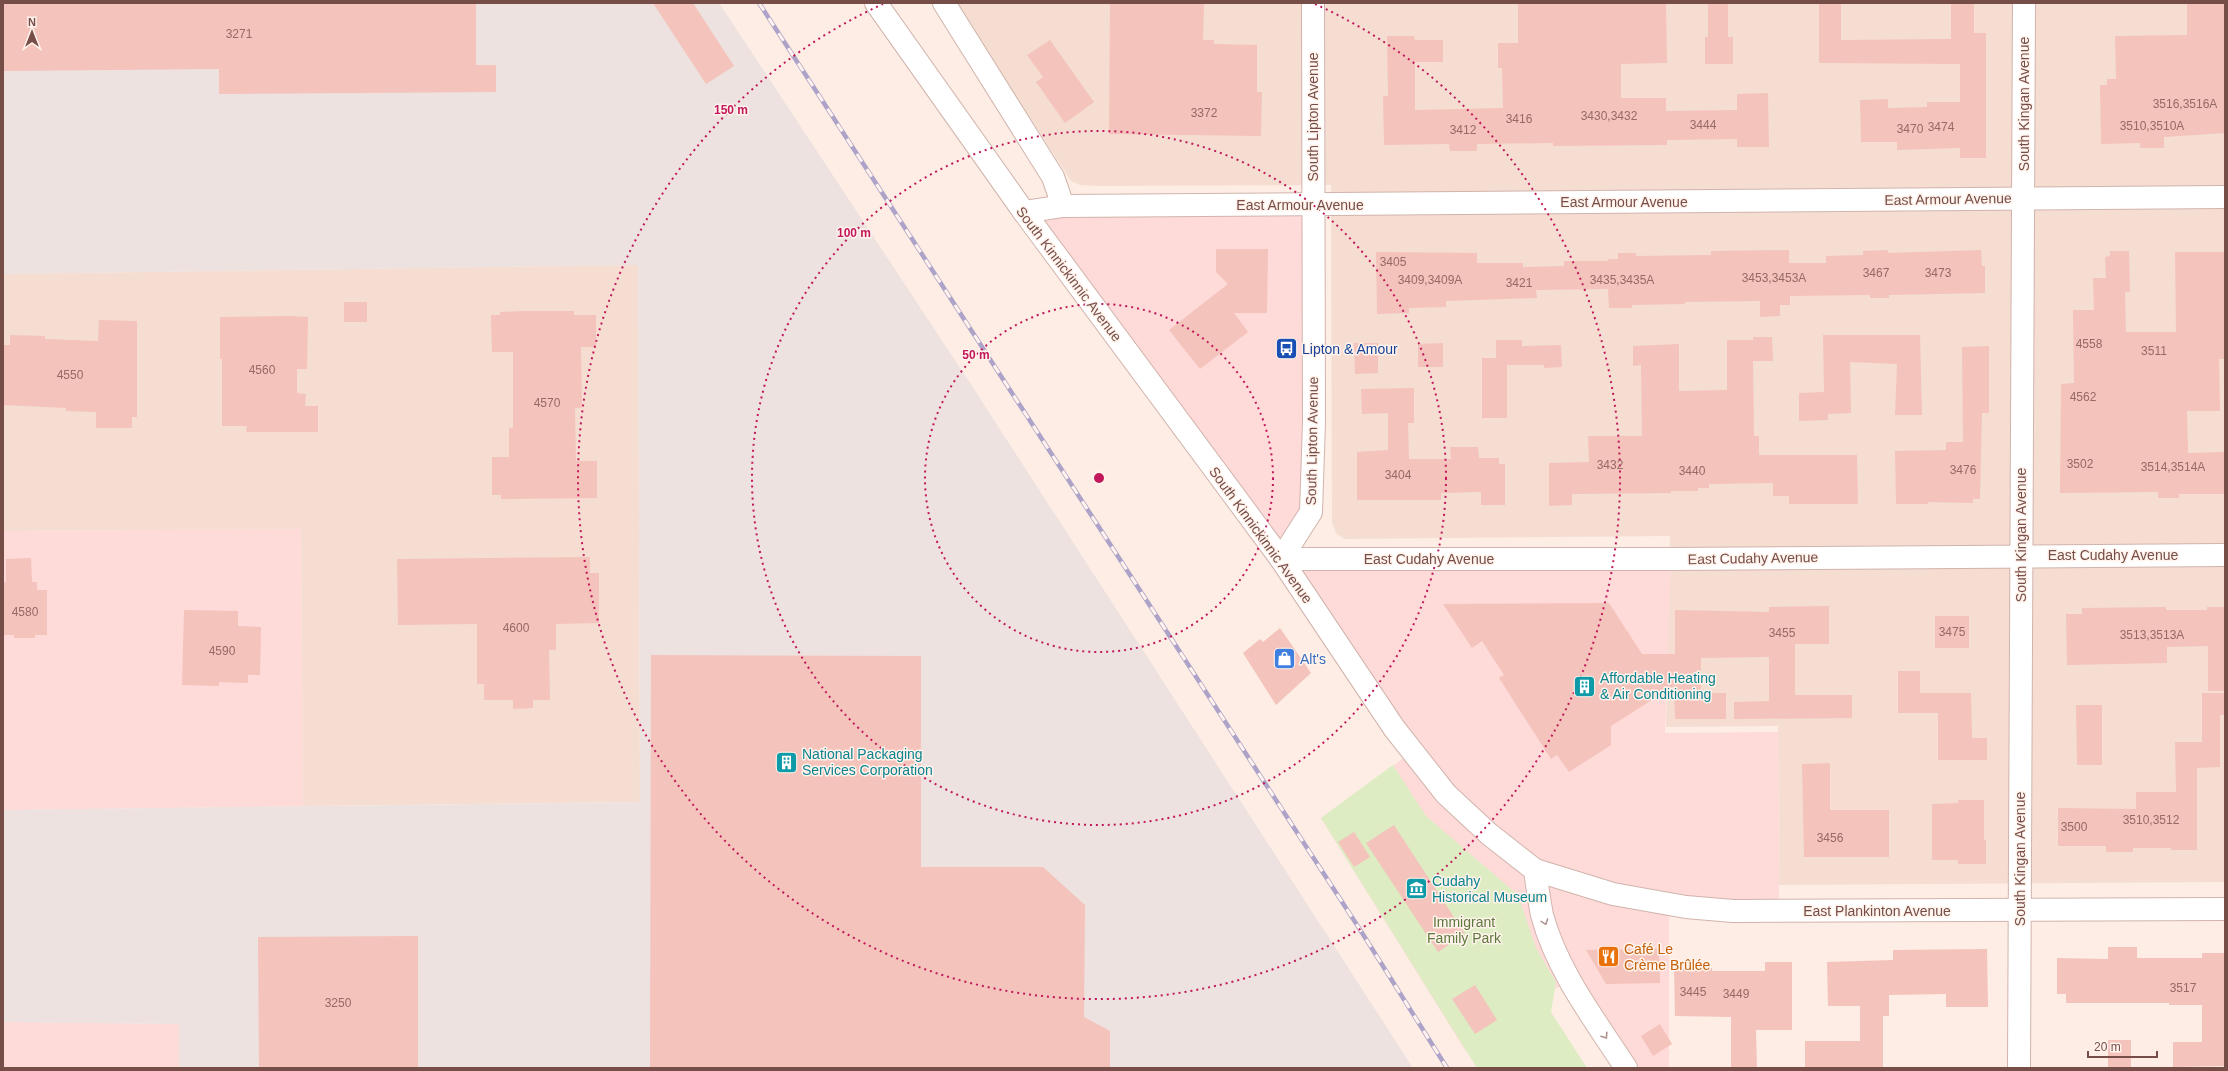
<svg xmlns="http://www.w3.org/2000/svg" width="2228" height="1071" viewBox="0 0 2228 1071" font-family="Helvetica,sans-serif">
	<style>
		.residential { fill: #f5ddd2 }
		.commercial { fill: #fedad8 }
		.industrial { fill: #ede2df }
		.green { fill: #ddecc2 }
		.building { fill: #f4c3bb }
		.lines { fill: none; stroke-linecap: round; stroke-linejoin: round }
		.minor-casing { stroke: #d1b4ac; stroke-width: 24 }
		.minor { stroke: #fff; stroke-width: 22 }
		.rail-casing { stroke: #ada2c8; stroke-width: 4.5 }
		.rail { stroke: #fff3ec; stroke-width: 3; stroke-dasharray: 9; stroke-linecap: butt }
		.oneway { stroke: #ad9491 }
		.ring { fill: none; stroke: #c2185b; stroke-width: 2; stroke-dasharray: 2 4 }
		.labels { text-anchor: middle; stroke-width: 3; stroke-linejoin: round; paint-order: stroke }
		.number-label { font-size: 12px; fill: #966a65 }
		.street-label { font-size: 14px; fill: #774d48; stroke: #fff3ec }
		.transit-label { font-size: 14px; fill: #164399; stroke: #fff3ec; text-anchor: start }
		.shop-label { font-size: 14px; fill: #366cbe; stroke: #fff3ec; text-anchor: start }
		.culture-label { font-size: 14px; fill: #0d838f; stroke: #fff3ec; text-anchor: start }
		.park-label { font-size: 14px; fill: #5d783d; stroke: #fff3ec }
		.food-label { font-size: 14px; fill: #c56008; stroke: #fff3ec; text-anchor: start }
		.centre { fill: #c2185b; stroke: #fff3ec; stroke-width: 2 }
		.ring-label { font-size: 12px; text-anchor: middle; font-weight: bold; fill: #c2185b; stroke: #fff3ec; stroke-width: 3; stroke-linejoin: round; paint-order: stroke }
	</style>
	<rect width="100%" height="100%" fill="#fdede4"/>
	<!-- residential -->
	<g class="residential">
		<path d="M 956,3 L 2225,3 L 2225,882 L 1779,885 L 1778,726 L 1666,727 L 1670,536 L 1344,539 L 1336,533 L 1332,522 L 1331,185 L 1097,186 L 1080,185 L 1071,181 Z"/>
		<path d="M 638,265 L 640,802 L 303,806 L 301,529 L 3,531 L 3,274 Z"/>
	</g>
	<!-- commercial -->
	<g class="commercial">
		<path d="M 1312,205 L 1311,512 L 1281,558 L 1671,559 L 1665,733 L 1778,732 L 1779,911 L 1669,904 L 1669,1068 L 1626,1068 L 1570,979 L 1465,1050 L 1321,818 L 1412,752 L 1024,212 Z"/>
		<path d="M 301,529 L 303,806 L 3,810 L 3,531 Z"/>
		<path d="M 3,1022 L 179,1024 L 179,1068 L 3,1068 Z"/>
	</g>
	<!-- industrial -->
	<path class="industrial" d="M 3,3 L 719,3 L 972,386 L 1413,1068 L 179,1068 L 179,1024 L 3,1022 L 3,810 L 640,802 L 638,265 L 3,274 Z"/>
	<!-- green -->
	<path class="green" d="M 1393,765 L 1426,816 L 1518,895 L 1536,948 L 1556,982 L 1551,1012 L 1587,1068 L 1477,1068 L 1321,818 Z"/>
	<!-- building -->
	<g class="building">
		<path d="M 3,3 L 476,3 L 476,65 L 496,65 L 496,92 L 219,94 L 219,69 L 3,71 Z"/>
		<path d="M 653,3 L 693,3 L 734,66 L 706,84 Z"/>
		<path d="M 1110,3 L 1204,3 L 1203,40 L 1214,40 L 1214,44 L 1257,45 L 1257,92 L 1262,92 L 1261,136 L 1109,134 Z"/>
		<path d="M 1518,3 L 1666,3 L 1667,63 L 1621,64 L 1621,98 L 1666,98 L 1666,111 L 1737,110 L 1737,94 L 1768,93 L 1769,147 L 1737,147 L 1737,139 L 1667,140 L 1667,145 L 1553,146 L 1553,143 L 1477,144 L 1477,151 L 1450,151 L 1449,144 L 1384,145 L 1383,96 L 1388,96 L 1387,36 L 1414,36 L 1415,40 L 1443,40 L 1443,62 L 1415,62 L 1415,110 L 1503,108 L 1502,68 L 1498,68 L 1498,43 L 1518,43 Z"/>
		<path d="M 1708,3 L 1728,3 L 1728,37 L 1733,37 L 1733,64 L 1705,64 L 1705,37 L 1708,37 Z"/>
		<path d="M 1819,3 L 1841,3 L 1841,40 L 1951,39 L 1951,3 L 1974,3 L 1974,33 L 1986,33 L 1986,158 L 1960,158 L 1960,148 L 1897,150 L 1897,142 L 1861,142 L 1860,100 L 1888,99 L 1888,108 L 1927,107 L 1927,102 L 1960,102 L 1960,64 L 1819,63 Z"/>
		<path d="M 2187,3 L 2224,3 L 2225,133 L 2164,137 L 2164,148 L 2140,148 L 2140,143 L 2101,144 L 2100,85 L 2107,85 L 2107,79 L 2116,79 L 2115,36 L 2187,35 Z"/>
		<path d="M 1050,40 L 1094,102 L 1065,123 L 1036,82 L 1043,77 L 1027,55 Z"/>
		<path d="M 1216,249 L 1268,249 L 1267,313 L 1234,313 L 1248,332 L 1200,369 L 1169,330 L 1228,284 L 1216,272 Z"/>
		<path d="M 1789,250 L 1789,263 L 1826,263 L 1826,256 L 1863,255 L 1863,251 L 1888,250 L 1888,253 L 1981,250 L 1982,266 L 1985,266 L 1985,293 L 1889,295 L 1889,298 L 1870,298 L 1870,295 L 1790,296 L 1790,305 L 1780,305 L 1780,316 L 1760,317 L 1760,301 L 1685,302 L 1685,304 L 1632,305 L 1632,308 L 1609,308 L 1608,289 L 1536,290 L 1537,298 L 1446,301 L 1446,307 L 1409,308 L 1409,313 L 1377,314 L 1376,252 L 1477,253 L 1477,263 L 1523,263 L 1523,267 L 1564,266 L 1564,261 L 1608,261 L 1608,259 L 1618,259 L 1618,253 L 1636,253 L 1636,256 L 1711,255 L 1711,251 Z"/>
		<path d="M 2110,251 L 2129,251 L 2130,292 L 2125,292 L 2126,332 L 2176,332 L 2175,252 L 2225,252 L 2225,359 L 2219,359 L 2220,411 L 2187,411 L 2188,453 L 2225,452 L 2225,494 L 2179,494 L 2179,498 L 2158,498 L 2158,492 L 2060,493 L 2061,384 L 2074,383 L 2073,310 L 2094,310 L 2093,278 L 2106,278 L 2105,257 L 2110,256 Z"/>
		<rect x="344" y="302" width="23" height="20"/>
		<path d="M 522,311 L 574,311 L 574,315 L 596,315 L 596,347 L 581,347 L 582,408 L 575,408 L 576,461 L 597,461 L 597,498 L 501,499 L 501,495 L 492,495 L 492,457 L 509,457 L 509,428 L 513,428 L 513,352 L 492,352 L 491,315 L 500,315 L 500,312 Z"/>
		<path d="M 290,316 L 308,317 L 307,369 L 297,369 L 297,393 L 306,394 L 305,406 L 318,406 L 318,432 L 246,432 L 247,426 L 222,426 L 222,359 L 220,359 L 220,317 Z"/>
		<path d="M 99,320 L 137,321 L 137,417 L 132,417 L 132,428 L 96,428 L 96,412 L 66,411 L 66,408 L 3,405 L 3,345 L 10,345 L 10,335 L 45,336 L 45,339 L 98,341 Z"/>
		<path d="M 1823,335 L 1920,335 L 1922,415 L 1895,415 L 1897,364 L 1850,362 L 1851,413 L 1828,414 L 1828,420 L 1799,421 L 1799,393 L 1824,392 Z"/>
		<path d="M 1753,337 L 1772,337 L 1773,361 L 1753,361 L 1754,436 L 1759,436 L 1759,455 L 1857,455 L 1858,504 L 1789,504 L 1789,496 L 1773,496 L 1773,483 L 1709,484 L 1709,488 L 1698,488 L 1698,491 L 1671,491 L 1671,493 L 1572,494 L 1572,505 L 1549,506 L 1549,463 L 1589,462 L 1588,436 L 1642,436 L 1641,365 L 1633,366 L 1633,346 L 1679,344 L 1679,391 L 1727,390 L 1727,340 L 1753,340 Z"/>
		<path d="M 1496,340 L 1522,340 L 1522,346 L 1561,345 L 1562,367 L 1544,368 L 1544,365 L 1507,365 L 1507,418 L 1482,418 L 1482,358 L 1496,358 Z"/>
		<path d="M 1354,343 L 1378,343 L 1378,373 L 1355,374 Z"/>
		<path d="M 1443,343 L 1443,367 L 1418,367 L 1418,344 Z"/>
		<path d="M 1989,346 L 1989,413 L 1982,413 L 1980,499 L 1973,499 L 1973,503 L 1928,502 L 1928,504 L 1896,504 L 1895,451 L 1946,450 L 1946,442 L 1963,442 L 1962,347 Z"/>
		<path d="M 1414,388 L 1414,423 L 1408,423 L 1409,459 L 1451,459 L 1450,447 L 1478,447 L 1479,458 L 1499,458 L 1499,464 L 1505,464 L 1505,505 L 1481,505 L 1481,492 L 1441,493 L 1441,500 L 1357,500 L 1357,452 L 1388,450 L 1388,413 L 1362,414 L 1361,389 Z"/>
		<path d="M 590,557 L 590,573 L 599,573 L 599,623 L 556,624 L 556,650 L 549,650 L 550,700 L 533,700 L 533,708 L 513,709 L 513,700 L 484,700 L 484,684 L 477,684 L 477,624 L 398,625 L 397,559 Z"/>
		<path d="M 31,558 L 32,582 L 37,582 L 37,590 L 47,590 L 47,635 L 35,635 L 35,638 L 14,638 L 14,635 L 3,635 L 3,582 L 6,582 L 6,559 Z"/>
		<path d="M 1609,603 L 1642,654 L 1675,654 L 1675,610 L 1769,612 L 1769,607 L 1829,606 L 1829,644 L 1795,644 L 1795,695 L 1852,695 L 1852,718 L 1734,719 L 1734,702 L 1769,701 L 1769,657 L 1701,658 L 1701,693 L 1726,693 L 1726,719 L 1675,719 L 1674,686 L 1611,726 L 1611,745 L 1569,772 L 1557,755 L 1551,759 L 1499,678 L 1504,675 L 1482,641 L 1472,648 L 1443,604 Z"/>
		<path d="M 2166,607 L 2166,610 L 2207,610 L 2207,607 L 2225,607 L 2225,691 L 2208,691 L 2208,646 L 2167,647 L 2167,663 L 2067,665 L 2066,614 L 2082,614 L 2082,608 Z"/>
		<path d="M 184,610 L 238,611 L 238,626 L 261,627 L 260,675 L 248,675 L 248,683 L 219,682 L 219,686 L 182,685 Z"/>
		<rect x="1935" y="616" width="34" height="32"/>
		<path d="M 1280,628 L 1311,673 L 1276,705 L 1243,653 L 1260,639 L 1263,642 Z"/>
		<path d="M 651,655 L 921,656 L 921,867 L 1043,867 L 1085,905 L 1084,1017 L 1110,1031 L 1110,1068 L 650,1068 Z"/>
		<path d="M 1898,671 L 1920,671 L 1920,693 L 1971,693 L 1972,738 L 1987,738 L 1987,760 L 1938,760 L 1938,713 L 1898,713 Z"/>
		<path d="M 2202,693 L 2225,693 L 2225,715 L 2220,715 L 2220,767 L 2197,768 L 2197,850 L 2171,850 L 2171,848 L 2133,848 L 2133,852 L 2106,852 L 2106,846 L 2058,846 L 2058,808 L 2136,809 L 2136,792 L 2176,792 L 2175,742 L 2202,742 Z"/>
		<path d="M 2076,705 L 2102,705 L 2102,765 L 2077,765 Z"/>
		<path d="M 1830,763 L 1830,810 L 1889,810 L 1889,857 L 1804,857 L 1802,764 Z"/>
		<path d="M 1958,800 L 1984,800 L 1984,840 L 1986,840 L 1986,864 L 1958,864 L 1958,860 L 1932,860 L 1932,804 L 1958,803 Z"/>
		<path d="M 1394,825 L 1465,934 L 1438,952 L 1366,843 Z"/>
		<path d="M 1354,832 L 1370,857 L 1354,867 L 1338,842 Z"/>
		<path d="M 418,936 L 418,1068 L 259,1068 L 258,937 Z"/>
		<path d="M 2108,947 L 2137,947 L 2137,958 L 2202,958 L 2202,953 L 2225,953 L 2225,1066 L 2173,1067 L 2173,1042 L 2202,1042 L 2202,1005 L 2169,1005 L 2169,1003 L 2066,1003 L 2066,994 L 2057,994 L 2057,958 L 2108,959 Z"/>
		<path d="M 1659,949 L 1660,983 L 1606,984 L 1586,950 Z"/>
		<path d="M 1987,949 L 1988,1007 L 1946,1007 L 1946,994 L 1889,995 L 1889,1016 L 1883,1016 L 1883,1068 L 1805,1068 L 1805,1041 L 1860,1041 L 1860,1006 L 1828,1006 L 1827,962 L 1893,960 L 1893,950 Z"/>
		<path d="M 1765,962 L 1792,962 L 1792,1030 L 1756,1030 L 1757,1068 L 1731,1068 L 1731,1017 L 1675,1016 L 1674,969 L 1712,968 L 1712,971 L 1765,971 Z"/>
		<path d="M 1475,985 L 1497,1020 L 1475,1034 L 1452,999 Z"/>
		<path d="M 1660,1024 L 1672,1044 L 1653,1056 L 1641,1036 Z"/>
		<rect x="2108" y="1040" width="23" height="28"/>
	</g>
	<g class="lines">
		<defs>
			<g id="minor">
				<path d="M 876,3 L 1024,212 L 1281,559 L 1394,728 L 1446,794 L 1489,834 L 1535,870 L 1613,894 L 1686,907 L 1733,911 L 2225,909"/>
				<path d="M 944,3 L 1053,177 L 1063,206"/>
				<path d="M 1024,212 L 1063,206 L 2225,197"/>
				<path d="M 1281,559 L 1671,559 L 2225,555"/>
				<path d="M 1281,559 L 1311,512 L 1314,422 L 1313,3"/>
				<path d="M 1535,870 C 1537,885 1539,900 1542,915 C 1557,971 1595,1020 1626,1068"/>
				<path d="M 2019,1068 L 2024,3"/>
			</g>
		</defs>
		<!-- minor casing -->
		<use href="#minor" class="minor-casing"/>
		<!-- minor -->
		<use href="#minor" class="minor"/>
		<defs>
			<path id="rail" d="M 759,3 L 1359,928 L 1447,1068"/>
		</defs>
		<!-- rail casing -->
		<use href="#rail" class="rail-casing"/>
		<!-- rail -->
		<use href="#rail" class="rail"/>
	</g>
	<!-- one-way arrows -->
	<defs><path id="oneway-chevron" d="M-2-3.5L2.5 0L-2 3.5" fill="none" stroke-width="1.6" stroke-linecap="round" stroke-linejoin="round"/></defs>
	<g class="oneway">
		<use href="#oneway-chevron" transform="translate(1545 922) rotate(70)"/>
		<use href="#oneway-chevron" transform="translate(1605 1036) rotate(57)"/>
	</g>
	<!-- distance rings -->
	<g class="ring">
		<circle cx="1099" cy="478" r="174"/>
		<circle cx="1099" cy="478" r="347"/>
		<path d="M1315 4A521 521 0 1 1 883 4"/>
	</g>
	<!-- icons -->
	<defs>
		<symbol id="bus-square" viewBox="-11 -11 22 22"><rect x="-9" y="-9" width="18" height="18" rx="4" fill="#1a4fb4" stroke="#fff3ec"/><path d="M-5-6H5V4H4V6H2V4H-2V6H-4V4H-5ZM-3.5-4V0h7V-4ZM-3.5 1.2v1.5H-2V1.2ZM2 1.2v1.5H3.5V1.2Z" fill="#fff"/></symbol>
		<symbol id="shop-square" viewBox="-11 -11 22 22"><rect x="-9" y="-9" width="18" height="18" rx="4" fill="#3f7fe0" stroke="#fff3ec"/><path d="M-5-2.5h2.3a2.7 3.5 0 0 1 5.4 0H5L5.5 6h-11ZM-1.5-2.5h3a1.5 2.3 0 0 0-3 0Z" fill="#fff"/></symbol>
		<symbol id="building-square" viewBox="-11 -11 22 22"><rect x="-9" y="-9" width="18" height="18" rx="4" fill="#0f9aa8" stroke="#fff3ec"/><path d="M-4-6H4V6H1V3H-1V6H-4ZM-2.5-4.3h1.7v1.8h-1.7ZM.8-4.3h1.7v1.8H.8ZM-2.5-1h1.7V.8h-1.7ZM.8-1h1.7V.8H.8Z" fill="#fff"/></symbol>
		<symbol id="museum-square" viewBox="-11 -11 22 22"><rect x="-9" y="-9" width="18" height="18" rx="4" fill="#0f9aa8" stroke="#fff3ec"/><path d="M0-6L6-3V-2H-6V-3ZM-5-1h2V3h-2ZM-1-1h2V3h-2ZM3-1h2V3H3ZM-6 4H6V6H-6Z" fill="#fff"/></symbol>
		<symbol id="restaurant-square" viewBox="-11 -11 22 22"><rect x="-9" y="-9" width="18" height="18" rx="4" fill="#e8710a" stroke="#fff3ec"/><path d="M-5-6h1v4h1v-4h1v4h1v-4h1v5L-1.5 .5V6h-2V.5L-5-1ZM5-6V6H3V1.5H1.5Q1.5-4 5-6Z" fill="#fff"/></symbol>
	</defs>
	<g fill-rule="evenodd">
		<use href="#bus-square" x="1274" y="336" width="25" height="25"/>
		<use href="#shop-square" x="1272" y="646" width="25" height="25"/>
		<use href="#building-square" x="1572" y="674" width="25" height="25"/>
		<use href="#building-square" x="774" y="750" width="25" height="25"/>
		<use href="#museum-square" x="1404" y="876" width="25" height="25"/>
		<use href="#restaurant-square" x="1596" y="944" width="25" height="25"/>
	</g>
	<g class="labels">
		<!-- number labels -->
		<g class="number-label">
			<text x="239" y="38">3271</text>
			<text x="2185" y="108">3516,3516A</text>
			<text x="1204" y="117">3372</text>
			<text x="1609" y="120">3430,3432</text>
			<text x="1519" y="123">3416</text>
			<text x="1703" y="129">3444</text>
			<text x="2152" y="130">3510,3510A</text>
			<text x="1941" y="131">3474</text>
			<text x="1910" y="133">3470</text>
			<text x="1463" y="134">3412</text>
			<text x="1393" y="266">3405</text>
			<text x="1876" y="277">3467</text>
			<text x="1938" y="277">3473</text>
			<text x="1774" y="282">3453,3453A</text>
			<text x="1430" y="284">3409,3409A</text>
			<text x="1622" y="284">3435,3435A</text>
			<text x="1519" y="287">3421</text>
			<text x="2089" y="348">4558</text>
			<text x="2154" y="355">3511</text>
			<text x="262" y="374">4560</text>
			<text x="70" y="379">4550</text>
			<text x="2083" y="401">4562</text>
			<text x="547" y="407">4570</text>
			<text x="2080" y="468">3502</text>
			<text x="1610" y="469">3432</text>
			<text x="2173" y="471">3514,3514A</text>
			<text x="1963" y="474">3476</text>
			<text x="1692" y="475">3440</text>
			<text x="1398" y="479">3404</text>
			<text x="25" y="616">4580</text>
			<text x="516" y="632">4600</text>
			<text x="1952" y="636">3475</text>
			<text x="1782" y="637">3455</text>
			<text x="2152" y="639">3513,3513A</text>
			<text x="222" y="655">4590</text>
			<text x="2151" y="824">3510,3512</text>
			<text x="2074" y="831">3500</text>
			<text x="1830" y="842">3456</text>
			<text x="2183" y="992">3517</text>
			<text x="1693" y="996">3445</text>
			<text x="1736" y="998">3449</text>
			<text x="338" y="1007">3250</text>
		</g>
		<!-- street labels -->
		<g class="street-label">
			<text transform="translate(2024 104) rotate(-90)" y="5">South Kingan Avenue</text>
			<text transform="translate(1313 117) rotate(-90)" y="5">South Lipton Avenue</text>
			<text transform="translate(1948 199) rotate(-1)" y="5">East Armour Avenue</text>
			<text x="1624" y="207">East Armour Avenue</text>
			<text x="1300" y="210">East Armour Avenue</text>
			<text transform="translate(1069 274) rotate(53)" y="5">South Kinnickinnic Avenue</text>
			<text transform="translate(1312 441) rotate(-89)" y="5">South Lipton Avenue</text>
			<text transform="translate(1261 535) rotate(54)" y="5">South Kinnickinnic Avenue</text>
			<text transform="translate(2021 535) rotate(-90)" y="5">South Kingan Avenue</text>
			<text x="2113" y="560">East Cudahy Avenue</text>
			<text transform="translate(1753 558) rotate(-1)" y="5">East Cudahy Avenue</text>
			<text x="1429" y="564">East Cudahy Avenue</text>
			<text transform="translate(2020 859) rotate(-90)" y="5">South Kingan Avenue</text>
			<text x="1877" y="916">East Plankinton Avenue</text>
		</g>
		<!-- transit labels -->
		<g class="transit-label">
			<text x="1302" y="354">Lipton &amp; Amour</text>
		</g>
		<!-- shop labels -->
		<g class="shop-label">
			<text x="1300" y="664">Alt's</text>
		</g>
		<!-- culture labels -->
		<g class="culture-label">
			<text x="1600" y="683">Affordable Heating<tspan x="1600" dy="16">&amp; Air Conditioning</tspan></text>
			<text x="802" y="759">National Packaging<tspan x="802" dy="16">Services Corporation</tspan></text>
			<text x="1432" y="886">Cudahy<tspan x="1432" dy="16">Historical Museum</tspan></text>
		</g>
		<!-- park labels -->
		<g class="park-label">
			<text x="1464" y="927">Immigrant<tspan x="1464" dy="16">Family Park</tspan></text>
		</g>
		<!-- food labels -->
		<g class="food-label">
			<text x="1624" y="954">Café Le<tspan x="1624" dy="16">Crème Brûlée</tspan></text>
		</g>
	</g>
	<circle cx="1099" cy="478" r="6" class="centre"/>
	<g class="ring-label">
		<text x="731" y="114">150 m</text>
		<text x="854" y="237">100 m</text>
		<text x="976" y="359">50 m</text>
	</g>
	<!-- border -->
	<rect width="2228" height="1071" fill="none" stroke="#774d48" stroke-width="8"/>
	<!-- north arrow -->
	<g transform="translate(32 32)" stroke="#fff3ec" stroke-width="3" paint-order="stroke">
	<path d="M0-3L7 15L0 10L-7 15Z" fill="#774d48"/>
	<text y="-6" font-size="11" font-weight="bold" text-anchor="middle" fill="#774d48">N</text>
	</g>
	<!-- scale -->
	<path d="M2088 1051v6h69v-6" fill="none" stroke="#774d48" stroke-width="2"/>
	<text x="2094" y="1051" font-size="12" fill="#774d48" stroke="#fff3ec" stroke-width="3" paint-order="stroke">20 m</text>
</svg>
